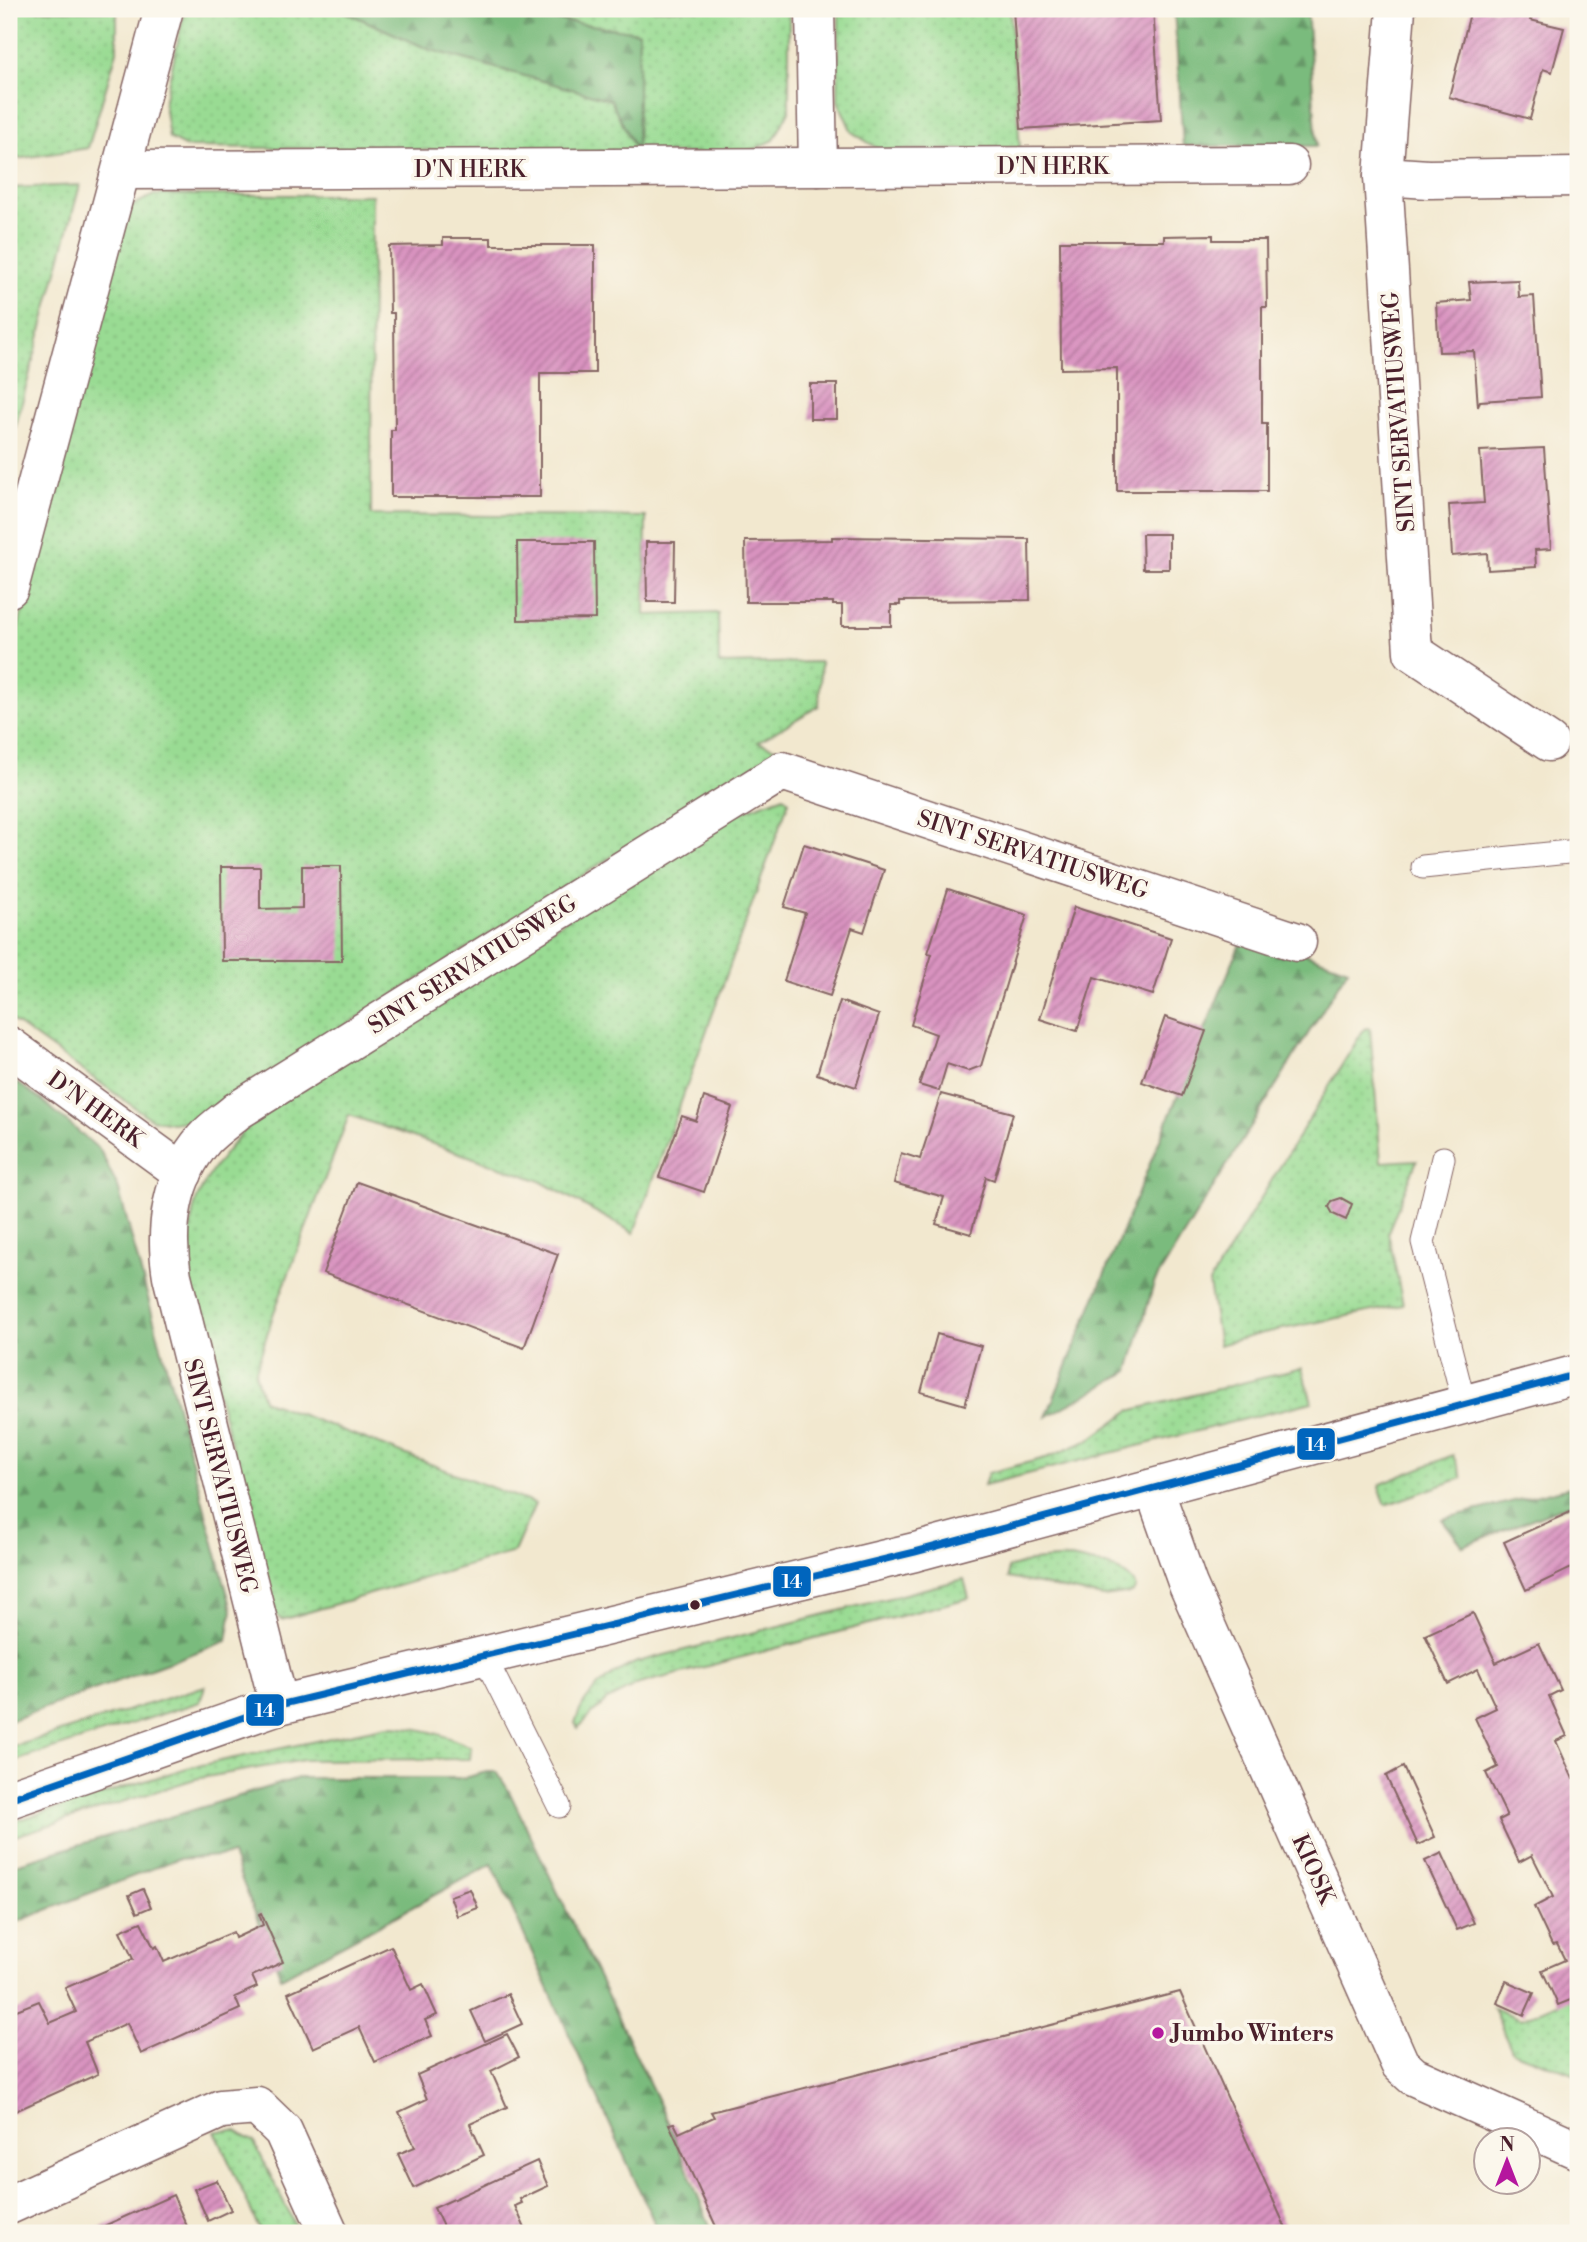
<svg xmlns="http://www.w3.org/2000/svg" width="1587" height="2242" viewBox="0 0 1587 2242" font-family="'Libre Bodoni',serif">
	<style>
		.green { fill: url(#green-dots); stroke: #727d5f; stroke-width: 2 }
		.forest { fill: url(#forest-firs); stroke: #626d54; stroke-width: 2 }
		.building { fill: url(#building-hatch) }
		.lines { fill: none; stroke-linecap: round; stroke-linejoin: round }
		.service-casing { stroke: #856564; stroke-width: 25 }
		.minor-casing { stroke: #856564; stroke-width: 41 }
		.tertiary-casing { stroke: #856564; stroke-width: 41 }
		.service { stroke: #fff; stroke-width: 23 }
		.minor { stroke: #fff; stroke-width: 38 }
		.tertiary { stroke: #fff; stroke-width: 38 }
		.bus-1-casing { stroke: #fbf7ec; stroke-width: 12 }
		.bus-1 { stroke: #0065bd; stroke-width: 7 }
		.bus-dot { fill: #4a1f2b; stroke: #fbf7ec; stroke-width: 2.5 }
		.poi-dot { fill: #b5179e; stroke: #fbf7ec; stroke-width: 2.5 }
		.labels { text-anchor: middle; stroke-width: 7; stroke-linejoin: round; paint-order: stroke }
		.street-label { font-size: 23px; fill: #4a1f2b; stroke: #fbf7ec }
		.poi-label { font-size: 23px; font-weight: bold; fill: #4a1f2b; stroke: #fbf7ec; text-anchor: start }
		.line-badge { stroke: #fbf7ec; stroke-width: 2.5 }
		.badge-label { font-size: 19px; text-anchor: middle; font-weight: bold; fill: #fff }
	</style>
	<defs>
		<pattern id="green-dots" width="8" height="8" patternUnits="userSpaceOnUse" patternTransform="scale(1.75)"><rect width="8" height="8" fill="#99db93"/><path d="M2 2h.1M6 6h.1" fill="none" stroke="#85bc7f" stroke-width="1.8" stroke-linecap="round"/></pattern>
		<pattern id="forest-firs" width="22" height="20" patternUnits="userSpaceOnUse" patternTransform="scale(1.75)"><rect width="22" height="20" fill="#7abb7d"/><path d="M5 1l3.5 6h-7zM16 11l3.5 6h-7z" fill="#669767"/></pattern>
		<pattern id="building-hatch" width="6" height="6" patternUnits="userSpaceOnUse" patternTransform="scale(1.75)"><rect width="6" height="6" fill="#d993c0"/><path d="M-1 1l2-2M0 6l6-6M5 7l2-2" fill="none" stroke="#b2779c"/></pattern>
	</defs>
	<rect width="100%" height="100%" fill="#fbf7ec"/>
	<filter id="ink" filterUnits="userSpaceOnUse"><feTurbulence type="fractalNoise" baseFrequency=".0143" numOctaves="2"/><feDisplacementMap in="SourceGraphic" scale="14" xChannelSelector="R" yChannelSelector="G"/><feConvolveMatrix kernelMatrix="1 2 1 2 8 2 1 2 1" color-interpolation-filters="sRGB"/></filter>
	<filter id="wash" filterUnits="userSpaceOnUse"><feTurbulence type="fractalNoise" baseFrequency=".00686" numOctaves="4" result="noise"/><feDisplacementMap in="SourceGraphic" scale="28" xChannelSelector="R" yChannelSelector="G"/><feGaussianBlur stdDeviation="1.57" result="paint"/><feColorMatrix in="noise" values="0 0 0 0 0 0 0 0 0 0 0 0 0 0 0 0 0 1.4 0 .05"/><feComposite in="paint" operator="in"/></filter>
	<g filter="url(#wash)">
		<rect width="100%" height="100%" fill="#f2e8cf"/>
		<!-- green -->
		<g class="green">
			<path d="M 9,9 L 117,11 L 117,51 L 88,148 L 9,160 Z"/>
			<path d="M 185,9 L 339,9 L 428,49 L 611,100 L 636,151 L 638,32 L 528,16 L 514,9 L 789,9 L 789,111 L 774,140 L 744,154 L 186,147 L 169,138 L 164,103 Z"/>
			<path d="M 839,9 L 1010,9 L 1020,149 L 880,150 L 852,132 L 838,101 Z"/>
			<path d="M 80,185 L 9,451 L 9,188 Z"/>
			<path d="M 154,195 L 372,195 L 371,515 L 646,517 L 645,615 L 718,613 L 719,664 L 821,662 L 819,706 L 758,742 L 780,750 L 198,1119 L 172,1123 L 151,1119 L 9,1018 L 9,664 L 123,216 L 133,205 Z"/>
			<path d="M 784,796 L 789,801 L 634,1233 L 538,1180 L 349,1115 L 273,1315 L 255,1373 L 263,1400 L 535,1504 L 514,1552 L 281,1620 L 275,1613 L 190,1286 C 188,1261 188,1217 199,1194 C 213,1164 239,1137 260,1111 L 735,814 Z"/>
			<path d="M 1370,1028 L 1381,1162 L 1417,1160 L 1388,1232 L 1403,1305 L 1263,1333 L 1219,1345 L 1209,1283 L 1364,1029 Z"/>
			<path d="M 1302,1368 L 1312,1402 L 984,1485 L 988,1473 L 1049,1457 L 1089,1440 L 1129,1411 Z"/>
			<path d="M 1453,1455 L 1462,1478 L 1386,1505 L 1379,1487 L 1381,1484 Z"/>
			<path d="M 1071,1558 C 1091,1562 1128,1567 1136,1588 L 1132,1593 L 1103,1597 L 1008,1578 L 1008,1568 L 1030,1561 Z"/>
			<path d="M 964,1579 L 969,1598 L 639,1684 L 607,1700 L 578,1728 L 575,1723 C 585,1691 608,1675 637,1662 Z"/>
			<path d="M 205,1686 L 200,1702 L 9,1763 L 9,1748 Z"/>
			<path d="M 387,1726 C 418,1726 443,1734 471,1747 L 470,1759 L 304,1760 L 195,1779 L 9,1838 L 9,1823 L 187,1768 Z"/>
			<path d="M 1578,1995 L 1578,2076 L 1512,2051 L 1493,2008 L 1522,2019 Z"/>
			<path d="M 215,2131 L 237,2131 L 254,2142 L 299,2233 L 261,2233 Z"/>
		</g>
		<!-- forest -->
		<g class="forest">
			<path d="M 339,9 L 514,9 L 529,16 L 639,32 L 637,153 L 611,100 L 428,49 Z"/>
			<path d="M 1174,9 L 1307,9 L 1317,146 L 1183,146 Z"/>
			<path d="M 1245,932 L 1348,969 L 1154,1283 L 1129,1371 L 1046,1417 Z"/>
			<path d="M 9,1077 L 43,1101 L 100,1150 L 118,1187 L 232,1610 L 227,1641 L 9,1721 L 9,1233 L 12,1174 L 9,1170 Z"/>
			<path d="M 1578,1485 L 1578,1501 L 1463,1546 L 1442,1519 Z"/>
			<path d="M 487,1772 L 497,1772 L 509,1791 L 669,2124 L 713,2233 L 659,2233 L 492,1864 L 281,1978 L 232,1855 L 177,1859 L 9,1925 L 9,1866 L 298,1778 L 463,1778 Z"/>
		</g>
		<g id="blocks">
			<!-- building -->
			<g class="building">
				<path d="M 1013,9 L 1153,9 L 1161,120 L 1021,129 Z"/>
				<path d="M 1471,9 L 1533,9 L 1530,20 L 1564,28 L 1552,72 L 1543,69 L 1530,119 L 1449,97 Z"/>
				<path d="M 1213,235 L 1213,240 L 1266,240 L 1267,307 L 1262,307 L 1262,424 L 1267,424 L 1267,491 L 1117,491 L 1117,368 L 1061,369 L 1060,241 L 1164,241 L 1164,236 Z"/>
				<path d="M 443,238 L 491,238 L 491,245 L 595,245 L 595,373 L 540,373 L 540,497 L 391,497 L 391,430 L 395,430 L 394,313 L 390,313 L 389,246 L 443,245 Z"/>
				<path d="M 1518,280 L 1519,297 L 1534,296 L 1541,397 L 1480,401 L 1478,407 L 1474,351 L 1439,352 L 1436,303 L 1471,300 L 1469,282 Z"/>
				<rect x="810" y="384" width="27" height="35"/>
				<path d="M 1544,448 L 1551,549 L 1535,550 L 1536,567 L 1488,570 L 1487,553 L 1452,556 L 1449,505 L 1484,503 L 1480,451 Z"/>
				<path d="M 1142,534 L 1169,534 L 1169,569 L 1143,569 Z"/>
				<path d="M 832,537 L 1029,539 L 1030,600 L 900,601 L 900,605 L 891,605 L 891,626 L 842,626 L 842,605 L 833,605 L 833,602 L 746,602 L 745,541 L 832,540 Z"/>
				<path d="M 517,542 L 594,542 L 595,619 L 518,620 Z"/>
				<path d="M 646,542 L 675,542 L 674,602 L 647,602 Z"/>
				<path d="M 804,844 L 884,870 L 864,932 L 852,928 L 830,996 L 784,981 L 805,913 L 784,907 Z"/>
				<path d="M 302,866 L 341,866 L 342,961 L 222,961 L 221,867 L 260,867 L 260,909 L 302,908 Z"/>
				<path d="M 948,889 L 1027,915 L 981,1066 L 968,1071 L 947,1064 L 939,1091 L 919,1085 L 936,1034 L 911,1025 L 932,954 L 928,953 Z"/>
				<path d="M 1074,907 L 1171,938 L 1153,995 L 1094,977 L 1077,1031 L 1040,1019 Z"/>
				<path d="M 840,1001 L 879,1015 L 856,1087 L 817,1074 Z"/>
				<path d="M 1165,1017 L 1206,1031 L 1182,1096 L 1142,1082 Z"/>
				<path d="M 941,1094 L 1013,1113 L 994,1180 L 986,1177 L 971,1234 L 936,1224 L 944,1197 L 894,1183 L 901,1153 L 920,1159 Z"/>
				<path d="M 704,1097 L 732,1107 L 704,1192 L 659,1177 L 682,1116 L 696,1121 Z"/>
				<path d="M 357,1182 L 558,1254 L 524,1348 L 323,1273 Z"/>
				<path d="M 1341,1198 L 1352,1204 L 1346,1220 L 1333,1214 L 1329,1207 L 1332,1201 Z"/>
				<path d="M 937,1334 L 981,1346 L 965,1405 L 921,1392 Z"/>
				<path d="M 1577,1509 L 1578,1565 L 1526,1590 L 1504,1542 Z"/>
				<path d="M 1473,1613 L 1496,1663 L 1539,1643 L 1561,1690 L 1549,1696 L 1567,1736 L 1556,1741 L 1573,1779 L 1578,1777 L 1578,1997 L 1558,2005 L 1542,1970 L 1565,1960 L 1557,1944 L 1552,1945 L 1534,1907 L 1553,1897 L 1532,1855 L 1519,1862 L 1499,1820 L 1507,1816 L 1486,1773 L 1498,1767 L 1475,1718 L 1496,1708 L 1478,1669 L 1448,1684 L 1425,1635 Z"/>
				<path d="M 1403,1767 L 1435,1837 L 1418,1845 L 1386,1776 Z"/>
				<path d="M 1442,1853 L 1474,1923 L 1457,1930 L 1425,1861 Z"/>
				<path d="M 143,1889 L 151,1907 L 137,1913 L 129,1895 Z"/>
				<path d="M 470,1889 L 478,1908 L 457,1916 L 450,1896 Z"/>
				<path d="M 261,1913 L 283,1962 L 252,1976 L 257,1987 L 235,1997 L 240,2009 L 141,2054 L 127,2023 L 85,2042 L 98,2074 L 9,2114 L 9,2013 L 39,2001 L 50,2023 L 76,2012 L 65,1988 L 133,1959 L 120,1931 L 141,1922 L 154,1948 L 157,1946 L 164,1962 L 233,1932 L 235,1938 L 263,1925 L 259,1914 Z"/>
				<path d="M 391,1946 L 411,1990 L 423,1984 L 437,2015 L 425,2020 L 432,2036 L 375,2062 L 359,2027 L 313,2048 L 288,1993 Z"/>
				<path d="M 1506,1981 L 1534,1993 L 1524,2015 L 1497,2003 Z"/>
				<path d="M 1180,1992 L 1288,2233 L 719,2233 L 669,2124 L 674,2123 L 679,2133 L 714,2117 L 711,2112 Z"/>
				<path d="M 508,1994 L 522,2024 L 485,2041 L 471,2011 Z"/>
				<path d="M 507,2034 L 519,2057 L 491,2071 L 507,2107 L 470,2124 L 484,2155 L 414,2188 L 398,2154 L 415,2147 L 399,2112 L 427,2099 L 417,2075 Z"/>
				<path d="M 537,2161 L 548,2186 L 520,2199 L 522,2203 L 515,2206 L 527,2233 L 446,2233 L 434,2208 Z"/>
				<path d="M 217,2180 L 231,2210 L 208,2221 L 194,2189 Z"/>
				<path d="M 173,2195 L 190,2233 L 88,2233 L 122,2218 Z"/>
			</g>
		</g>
	</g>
	<g filter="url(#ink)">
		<use href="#blocks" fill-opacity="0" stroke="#856564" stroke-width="2"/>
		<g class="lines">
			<defs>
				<g id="service">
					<path d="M 1423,867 L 1578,851"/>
					<path d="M 1443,1158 L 1423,1242 L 1464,1403"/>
					<path d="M 485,1658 L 559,1806"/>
				</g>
				<g id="minor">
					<path d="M 815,9 L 818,167"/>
					<path d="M 1396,9 L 1383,176 L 1413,652 L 1549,742"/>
					<path d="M 122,170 L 1289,165"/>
					<path d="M 1383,176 L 1428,179 L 1578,177"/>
					<path d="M 9,588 L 164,9"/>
					<path d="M 9,1046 L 183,1173"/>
					<path d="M 1154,1489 L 1188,1585 L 1400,2064 L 1413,2076 L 1578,2150"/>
					<path d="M 279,1705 L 172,1276 C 164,1228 171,1177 204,1139 C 214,1128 227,1120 237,1111 L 782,771 L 1297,942"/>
					<path d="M 9,2205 L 221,2109 L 257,2106 L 283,2131 L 329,2233"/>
				</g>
				<path id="tertiary" d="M 9,1799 L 279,1705 L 915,1552 L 1578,1374"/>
			</defs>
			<!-- service casing -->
			<use href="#service" class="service-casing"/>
			<!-- minor casing -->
			<use href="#minor" class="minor-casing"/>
			<!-- tertiary casing -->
			<use href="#tertiary" class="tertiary-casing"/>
			<!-- service -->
			<use href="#service" class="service"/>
			<!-- minor -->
			<use href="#minor" class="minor"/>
			<!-- tertiary -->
			<use href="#tertiary" class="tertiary"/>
			<defs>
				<path id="bus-1" d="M 9,1799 L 279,1705 L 915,1552 L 1578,1374"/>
			</defs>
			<!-- bus-1 casing -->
			<use href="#bus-1" class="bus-1-casing"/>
			<!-- bus-1 -->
			<use href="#bus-1" class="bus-1"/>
		</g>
	</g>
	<!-- markers -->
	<circle class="bus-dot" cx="695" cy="1605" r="6"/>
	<circle class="poi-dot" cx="1158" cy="2033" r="7"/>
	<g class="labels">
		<!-- street labels -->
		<g class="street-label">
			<text x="1053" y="174">D'N HERK</text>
			<text x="470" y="177">D'N HERK</text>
			<text transform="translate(1398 412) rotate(-94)" y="8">SINT SERVATIUSWEG</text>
			<text transform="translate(1033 854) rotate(18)" y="8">SINT SERVATIUSWEG</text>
			<text transform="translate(472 964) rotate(-32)" y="8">SINT SERVATIUSWEG</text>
			<text transform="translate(96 1109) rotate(36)" y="8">D'N HERK</text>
			<text transform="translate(221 1476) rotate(76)" y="8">SINT SERVATIUSWEG</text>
			<text transform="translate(1314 1869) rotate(66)" y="8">KIOSK</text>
		</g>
		<!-- poi labels -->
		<g class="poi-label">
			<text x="1172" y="2041">Jumbo Winters</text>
		</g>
	</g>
	<g class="line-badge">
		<rect x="1296" y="1427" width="40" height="34" rx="7" fill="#0065bd"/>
		<rect x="772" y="1565" width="40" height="33" rx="7" fill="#0065bd"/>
		<rect x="245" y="1693" width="40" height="34" rx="7" fill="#0065bd"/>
	</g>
	<g class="badge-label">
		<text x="1316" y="1451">14</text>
		<text x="792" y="1588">14</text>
		<text x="265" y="1717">14</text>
	</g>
	<!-- margin -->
	<rect width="1587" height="2242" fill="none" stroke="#fbf7ec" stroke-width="35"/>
	<!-- north arrow -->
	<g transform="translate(1507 2161)"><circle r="33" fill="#fbf7ec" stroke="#b4a19f" stroke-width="2"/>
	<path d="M0-5L12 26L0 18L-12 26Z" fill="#b5179e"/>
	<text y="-10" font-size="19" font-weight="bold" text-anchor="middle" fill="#4a1f2b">N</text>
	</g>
</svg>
